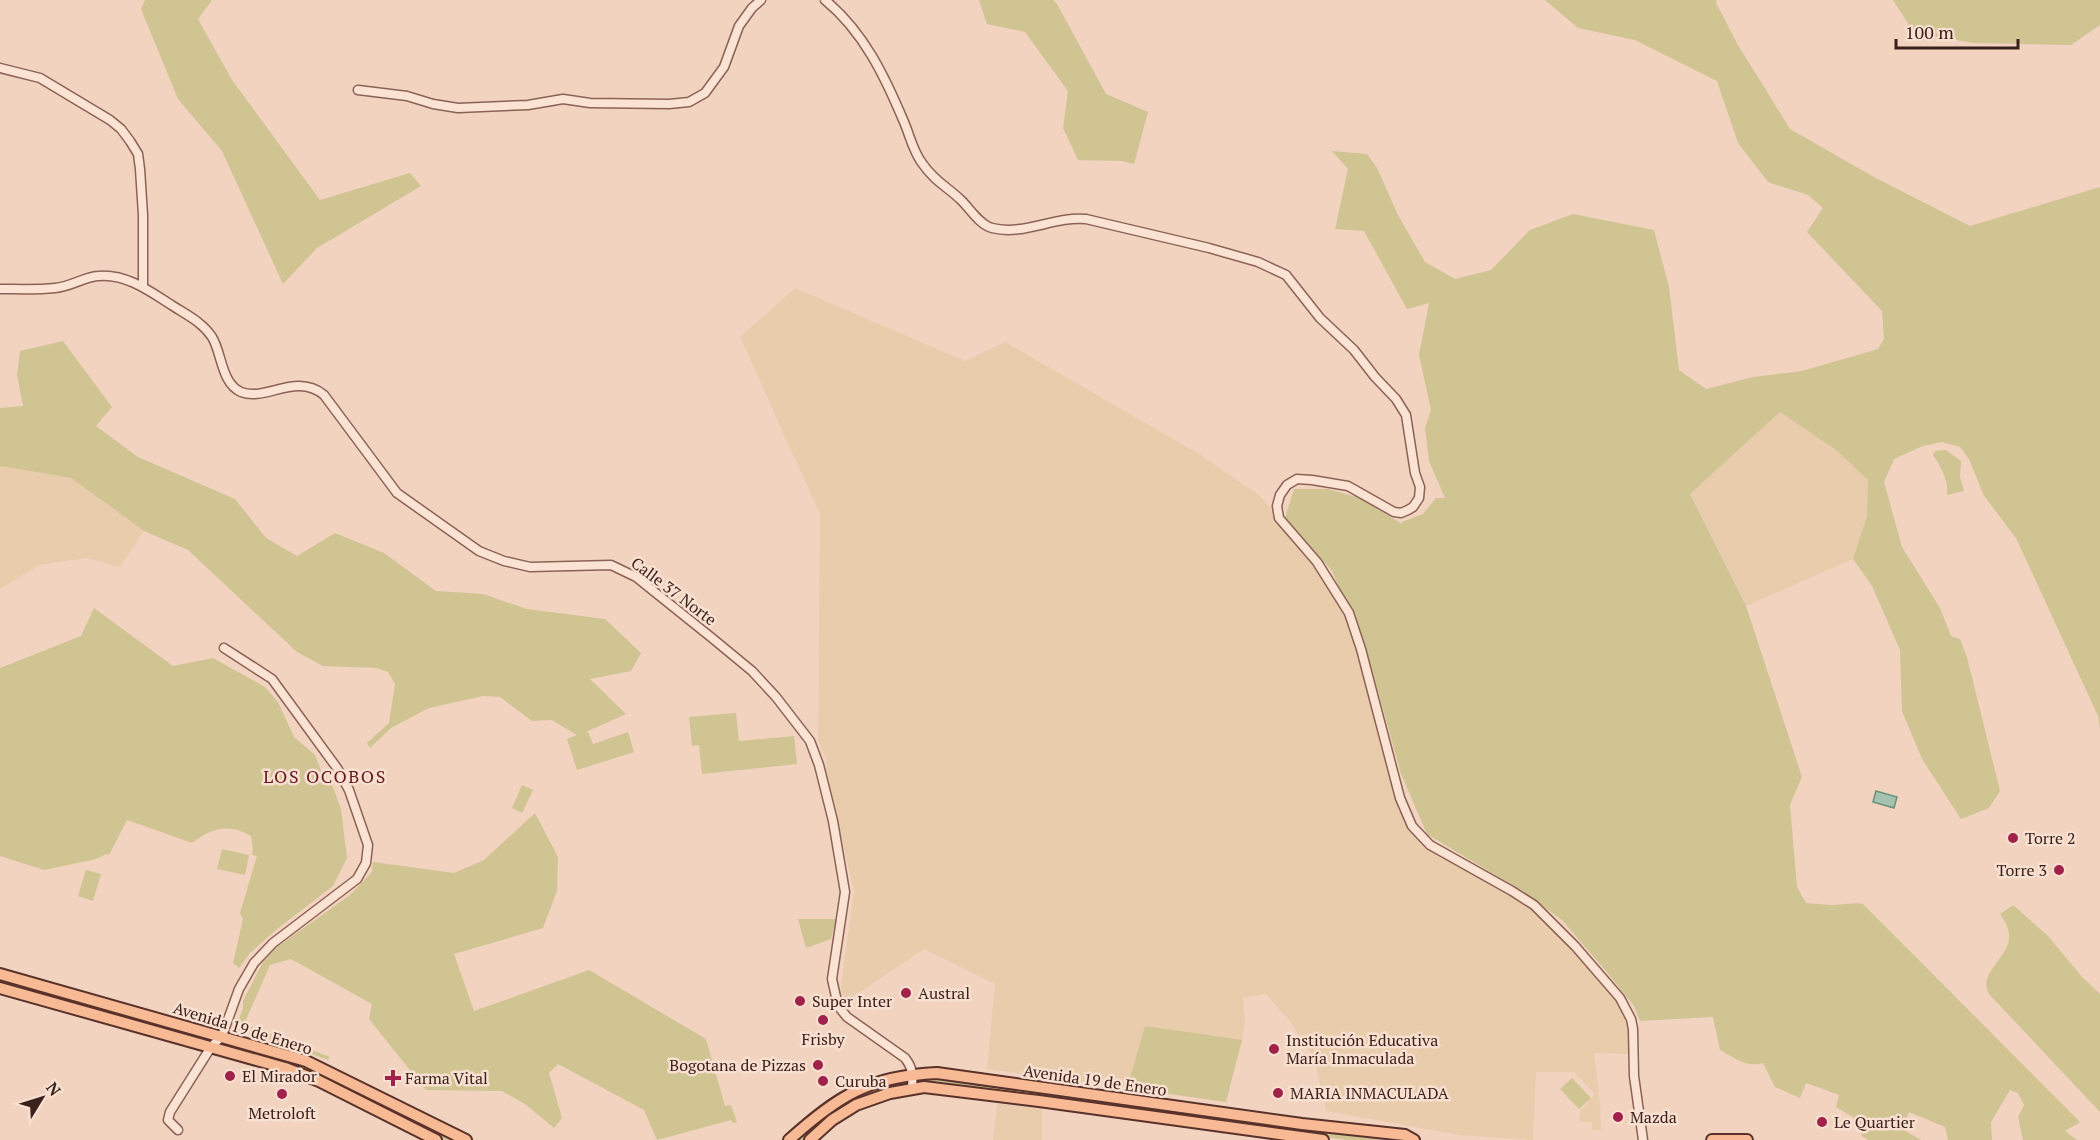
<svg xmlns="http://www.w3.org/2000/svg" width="2100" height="1140" viewBox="0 0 2100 1140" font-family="'PT Serif',serif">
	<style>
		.farmland { fill: #e8ccac }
		.green { fill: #d0c493 }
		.water { fill: #a3c3b0; stroke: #69927b; stroke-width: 1.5 }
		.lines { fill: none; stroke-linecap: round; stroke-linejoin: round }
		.minor-casing { stroke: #8c6256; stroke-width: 11 }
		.major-casing { stroke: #59322b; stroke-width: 14 }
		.minor { stroke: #fbe3d4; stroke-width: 8 }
		.major { stroke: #f8ba94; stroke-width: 10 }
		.poi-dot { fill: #a0214a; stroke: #f8e0d0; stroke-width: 2 }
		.labels { text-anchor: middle; stroke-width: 5; stroke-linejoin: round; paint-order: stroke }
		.street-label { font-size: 16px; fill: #3a211c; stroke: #f8e0d0 }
		.poi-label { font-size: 16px; fill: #3a211c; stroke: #f8e0d0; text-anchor: start }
		.neighbourhood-label { font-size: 18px; letter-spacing: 1.5px; fill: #6a1820; stroke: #f8e0d0 }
	</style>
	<rect width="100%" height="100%" fill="#f1d3c0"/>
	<!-- farmland -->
	<g class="farmland">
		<path d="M 795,288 L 965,361 L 1005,342 L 1199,454 L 1259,495 L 1307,551 L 1349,613 L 1400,798 L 1419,834 L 1534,906 L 1627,1009 L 1633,1054 L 1594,1053 L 1600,1105 L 1601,1130 L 1592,1130 L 1592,1122 L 1579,1122 L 1580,1111 L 1595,1094 L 1574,1072 L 1536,1072 L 1533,1140 L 1459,1135 L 1326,1111 L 1314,1058 L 1289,1020 L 1266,994 L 1243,998 L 1245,1019 L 1242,1040 L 1145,1027 L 1127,1088 L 987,1069 L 995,984 L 924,949 L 845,1002 L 841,990 L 842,979 L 854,891 L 826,771 L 827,761 L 818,740 L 820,514 L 740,337 Z"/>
		<path d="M 1780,412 L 1836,450 L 1868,480 L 1867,516 L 1853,559 L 1746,606 L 1690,494 Z"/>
		<path d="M 0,466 L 71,478 L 144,531 L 120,567 L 86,558 L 39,565 L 0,589 Z"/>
		<path d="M 997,1104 L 1042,1108 L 1042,1140 L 993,1140 Z"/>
	</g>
	<!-- green -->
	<g class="green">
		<path d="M 145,0 L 212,0 L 198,19 L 232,80 L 320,200 L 410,173 L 421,186 L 317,248 L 283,284 L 222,151 L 178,99 L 141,9 Z"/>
		<path d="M 979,0 L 1053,0 L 1057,4 L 1106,94 L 1148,112 L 1134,164 L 1122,161 L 1078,160 L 1063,128 L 1068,91 L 1025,32 L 987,24 Z"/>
		<path d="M 1545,0 L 1717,0 L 1716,3 L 1738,45 L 1790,129 L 1872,176 L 1970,226 L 2100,187 L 2100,730 L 2098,716 L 2016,538 L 1984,496 L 1969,459 L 1960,447 L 1942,442 L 1923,446 L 1894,459 L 1884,482 L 1902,547 L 1940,608 L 1951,636 L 1960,639 L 1967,657 L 2000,791 L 1989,808 L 1961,819 L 1922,759 L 1902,711 L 1900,650 L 1872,586 L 1853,559 L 1867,516 L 1868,480 L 1836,450 L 1780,412 L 1690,494 L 1746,606 L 1802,777 L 1790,805 L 1797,887 L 1806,903 L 1832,905 L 1858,903 L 1863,904 L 2080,1122 L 2065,1131 L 2077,1140 L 2023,1140 L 2018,1117 L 2024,1105 L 2018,1093 L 2010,1090 L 1991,1122 L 1992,1140 L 1948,1140 L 1945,1127 L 1909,1112 L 1902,1129 L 1921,1140 L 1868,1140 L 1862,1136 L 1856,1119 L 1836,1107 L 1839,1095 L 1806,1083 L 1800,1098 L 1775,1087 L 1763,1063 C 1746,1068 1735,1058 1720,1050 L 1713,1017 L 1640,1021 L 1634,1006 L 1605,970 L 1562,920 L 1522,891 L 1427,834 L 1401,774 L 1368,655 L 1332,571 L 1285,518 L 1294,489 L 1328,489 L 1360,498 L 1402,524 L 1402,522 L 1423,514 L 1436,498 L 1445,498 L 1429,461 L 1425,428 L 1431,410 L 1419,355 L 1429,303 L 1407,309 L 1364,231 L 1335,229 L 1348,169 L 1332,151 L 1367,154 L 1377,168 L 1398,215 L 1425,262 L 1455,279 L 1491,270 L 1530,230 L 1573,214 L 1654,230 L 1669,287 L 1679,370 L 1706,389 L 1753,377 L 1802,371 L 1878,349 L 1884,339 L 1882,311 L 1807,232 L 1823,208 L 1808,195 L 1768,182 L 1738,143 L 1717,81 L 1635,40 L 1578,28 Z"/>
		<path d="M 1893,0 L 2100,0 L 2100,25 L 2071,45 L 1974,43 L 1914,33 Z"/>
		<path d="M 63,341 L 112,407 L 96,426 L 138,457 L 235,499 L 266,538 L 297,556 L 335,533 L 384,553 L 436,591 L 483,594 L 527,609 L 605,619 L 641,653 L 631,671 L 590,679 L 626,714 L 586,732 L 588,732 L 593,744 L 628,732 L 634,752 L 577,770 L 567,739 L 577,735 L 552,720 L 532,721 L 500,697 L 483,696 L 429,708 L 391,728 L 370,748 L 367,743 L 389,723 L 395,684 L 388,672 L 376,668 L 323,666 L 297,652 L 188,550 L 144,531 L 71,478 L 0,466 L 0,408 L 23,406 L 17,375 L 20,351 Z"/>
		<path d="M 1946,450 L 1961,461 L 1960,477 L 1964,491 L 1947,495 C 1949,481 1941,467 1933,455 L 1935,451 Z"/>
		<path d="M 94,608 L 173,666 L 213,658 L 265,687 L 278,702 L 294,737 L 315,755 L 323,776 L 333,787 L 341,809 L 347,858 L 333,886 L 277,929 L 250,953 L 239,968 L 233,963 L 243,919 L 240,913 L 257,856 L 252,855 L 253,849 L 251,836 C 228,823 212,828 192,843 L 127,820 L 109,855 L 106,854 L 96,859 L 44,870 L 0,856 L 0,668 L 81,636 Z"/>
		<path d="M 736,713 L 739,741 L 794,736 L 797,764 L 702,774 L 699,745 L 692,746 L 689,717 Z"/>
		<path d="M 522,785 L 533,790 L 522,813 L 512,808 Z"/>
		<path d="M 535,813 L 558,857 L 557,891 L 543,928 L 454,954 L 474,1011 L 589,970 L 706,1039 L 725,1106 L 731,1105 L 737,1122 L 733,1123 L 731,1120 L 657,1140 L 644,1110 L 558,1064 L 549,1073 L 562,1118 L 554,1128 L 525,1104 L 502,1091 L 426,1090 L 369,1019 L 372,1004 L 291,959 L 270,965 L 244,1024 L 330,1057 L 328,1060 L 288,1045 L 235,1029 L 243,1009 L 243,1001 L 263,962 L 277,947 L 350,895 L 372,872 L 373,862 L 454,873 L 484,860 Z"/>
		<path d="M 222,849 L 249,855 L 245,875 L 217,869 Z"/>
		<path d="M 86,870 L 101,874 L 93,901 L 78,896 Z"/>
		<path d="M 2013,905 L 2048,936 L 2082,977 L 2100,994 L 2100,1112 L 1989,994 C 1977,972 2011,957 2009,935 C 2009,927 2004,920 2000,914 Z"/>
		<path d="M 798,919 L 836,919 L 831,939 L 806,948 Z"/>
		<path d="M 9,981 L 303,1064 L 456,1140 L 445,1140 L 328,1082 L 8,986 Z"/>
		<path d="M 1145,1026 L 1242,1040 L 1226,1102 L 1127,1088 Z"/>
		<path d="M 942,1078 L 1387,1140 L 1347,1140 L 942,1082 L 919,1082 L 919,1079 Z"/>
		<path d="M 1572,1078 L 1591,1098 L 1579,1109 L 1560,1089 Z"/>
		<path d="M 895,1083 L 894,1088 C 852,1095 834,1112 804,1140 L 796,1140 L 819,1119 L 853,1095 Z"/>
	</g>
	<!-- water -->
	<path class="water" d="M 1876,791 L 1897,797 L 1894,808 L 1873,802 Z"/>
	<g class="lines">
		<defs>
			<g id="minor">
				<path d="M 825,0 C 864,32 885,77 904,122 C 910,136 913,151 922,163 C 935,182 948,187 962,201 C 970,209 980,225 992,228 C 1024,236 1054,216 1086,219 L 1209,248 L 1258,262 L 1286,275 L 1320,318 L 1354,350 L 1375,377 L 1396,399 L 1406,415 L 1415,473 L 1420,487 L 1419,498 L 1413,507 L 1408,510 L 1401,513 L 1394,512 L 1348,486 L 1312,480 L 1297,479 L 1287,485 L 1280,495 L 1277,506 L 1279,518 L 1317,562 L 1349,613 L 1361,649 L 1400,798 L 1412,826 L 1430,845 L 1512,891 L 1534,905 L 1575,946 L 1620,998 L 1631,1019 L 1633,1029 L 1634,1076 L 1643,1140"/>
				<path d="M 0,68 L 40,78 L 110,120 L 121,129 L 130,141 L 138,154 L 140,169 L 143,215 L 143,287"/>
				<path d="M 358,90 L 407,96 L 433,104 L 458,108 L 528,105 L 563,99 L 590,103 L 669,104 L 689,102 L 705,93 L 724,67 L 739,26 L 752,8 L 761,0"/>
				<path d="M 0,289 C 18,289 37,290 55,288 C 70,287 84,277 98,276 C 126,273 151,292 173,306 C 187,315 202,322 212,337 C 222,353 221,383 241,392 C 265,402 296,372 324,395 L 397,493 L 479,551 L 504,561 L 530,567 L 611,565 L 636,577 L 712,638 L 752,671 L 776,697 L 810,741 L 819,765 L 833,821 L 845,892 L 832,979 L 838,1006 L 847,1017 L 905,1058 C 913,1068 913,1076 912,1089"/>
				<path d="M 178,1130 L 168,1120 L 170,1112 L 211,1047 L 222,1036 L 239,989 L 254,963 L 273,943 L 357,879 L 366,863 L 368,845 L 349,790 L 337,768 L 272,679 L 224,648"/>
			</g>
			<g id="major">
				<path d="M 0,974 L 306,1061 L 466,1140"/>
				<path d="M 0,988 L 285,1068 L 319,1081 L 436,1140"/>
				<path d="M 789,1140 C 838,1096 869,1076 937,1073 L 1302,1124 L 1405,1135 L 1414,1140"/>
				<path d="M 810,1140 L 832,1120 L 856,1105 L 890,1093 L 924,1087 L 1039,1101 L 1323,1140"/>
				<path d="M 1712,1140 L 1747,1140"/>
			</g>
		</defs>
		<!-- minor casing -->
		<use href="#minor" class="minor-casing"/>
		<!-- major casing -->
		<use href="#major" class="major-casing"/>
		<!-- minor -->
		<use href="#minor" class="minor"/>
		<!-- major -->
		<use href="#major" class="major"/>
	</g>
	<!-- markers -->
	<g class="poi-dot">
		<circle cx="2013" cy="838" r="6"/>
		<circle cx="2059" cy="870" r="6"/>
		<circle cx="906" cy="993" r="6"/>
		<circle cx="800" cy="1001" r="6"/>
		<circle cx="823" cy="1020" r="6"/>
		<circle cx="1274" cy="1049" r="6"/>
		<circle cx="818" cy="1065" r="6"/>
		<circle cx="230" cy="1076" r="6"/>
		<path d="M390 1069h6v6h6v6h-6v6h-6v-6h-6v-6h6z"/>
		<circle cx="823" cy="1081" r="6"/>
		<circle cx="1278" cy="1093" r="6"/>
		<circle cx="282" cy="1094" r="6"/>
		<circle cx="1618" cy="1117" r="6"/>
		<circle cx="1822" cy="1122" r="6"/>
	</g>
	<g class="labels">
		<!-- street labels -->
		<g class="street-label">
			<text transform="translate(674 591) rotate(37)" y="6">Calle 37 Norte</text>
			<text transform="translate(243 1028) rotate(17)" y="6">Avenida 19 de Enero</text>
			<text transform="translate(1095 1080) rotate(8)" y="6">Avenida 19 de Enero</text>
		</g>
		<!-- poi labels -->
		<g class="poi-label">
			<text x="2025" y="844">Torre 2</text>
			<text x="2047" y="876" text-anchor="end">Torre 3</text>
			<text x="918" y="999">Austral</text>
			<text x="812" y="1007">Super Inter</text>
			<text x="823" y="1045" text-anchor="middle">Frisby</text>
			<text x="1286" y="1046">Institución Educativa<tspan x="1286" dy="18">María Inmaculada</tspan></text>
			<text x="806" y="1071" text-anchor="end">Bogotana de Pizzas</text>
			<text x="242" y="1082">El Mirador</text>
			<text x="405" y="1084">Farma Vital</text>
			<text x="835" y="1087">Curuba</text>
			<text x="1290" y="1099">MARIA INMACULADA</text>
			<text x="282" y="1119" text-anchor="middle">Metroloft</text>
			<text x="1630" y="1123">Mazda</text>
			<text x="1834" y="1128">Le Quartier</text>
		</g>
		<!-- neighbourhood labels -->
		<g class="neighbourhood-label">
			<text x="325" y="783">LOS OCOBOS</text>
		</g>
	</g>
	<!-- north arrow -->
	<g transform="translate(42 1098) rotate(52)" stroke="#f8e0d0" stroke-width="4.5" paint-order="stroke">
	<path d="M0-4.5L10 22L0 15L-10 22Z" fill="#3a211c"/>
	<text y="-9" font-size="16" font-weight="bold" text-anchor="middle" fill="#3a211c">N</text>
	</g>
	<!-- scale -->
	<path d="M1896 39v9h122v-9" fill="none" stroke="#3a211c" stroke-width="3"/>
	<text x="1905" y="39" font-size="18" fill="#3a211c" stroke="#f8e0d0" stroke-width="4.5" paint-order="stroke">100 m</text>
</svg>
